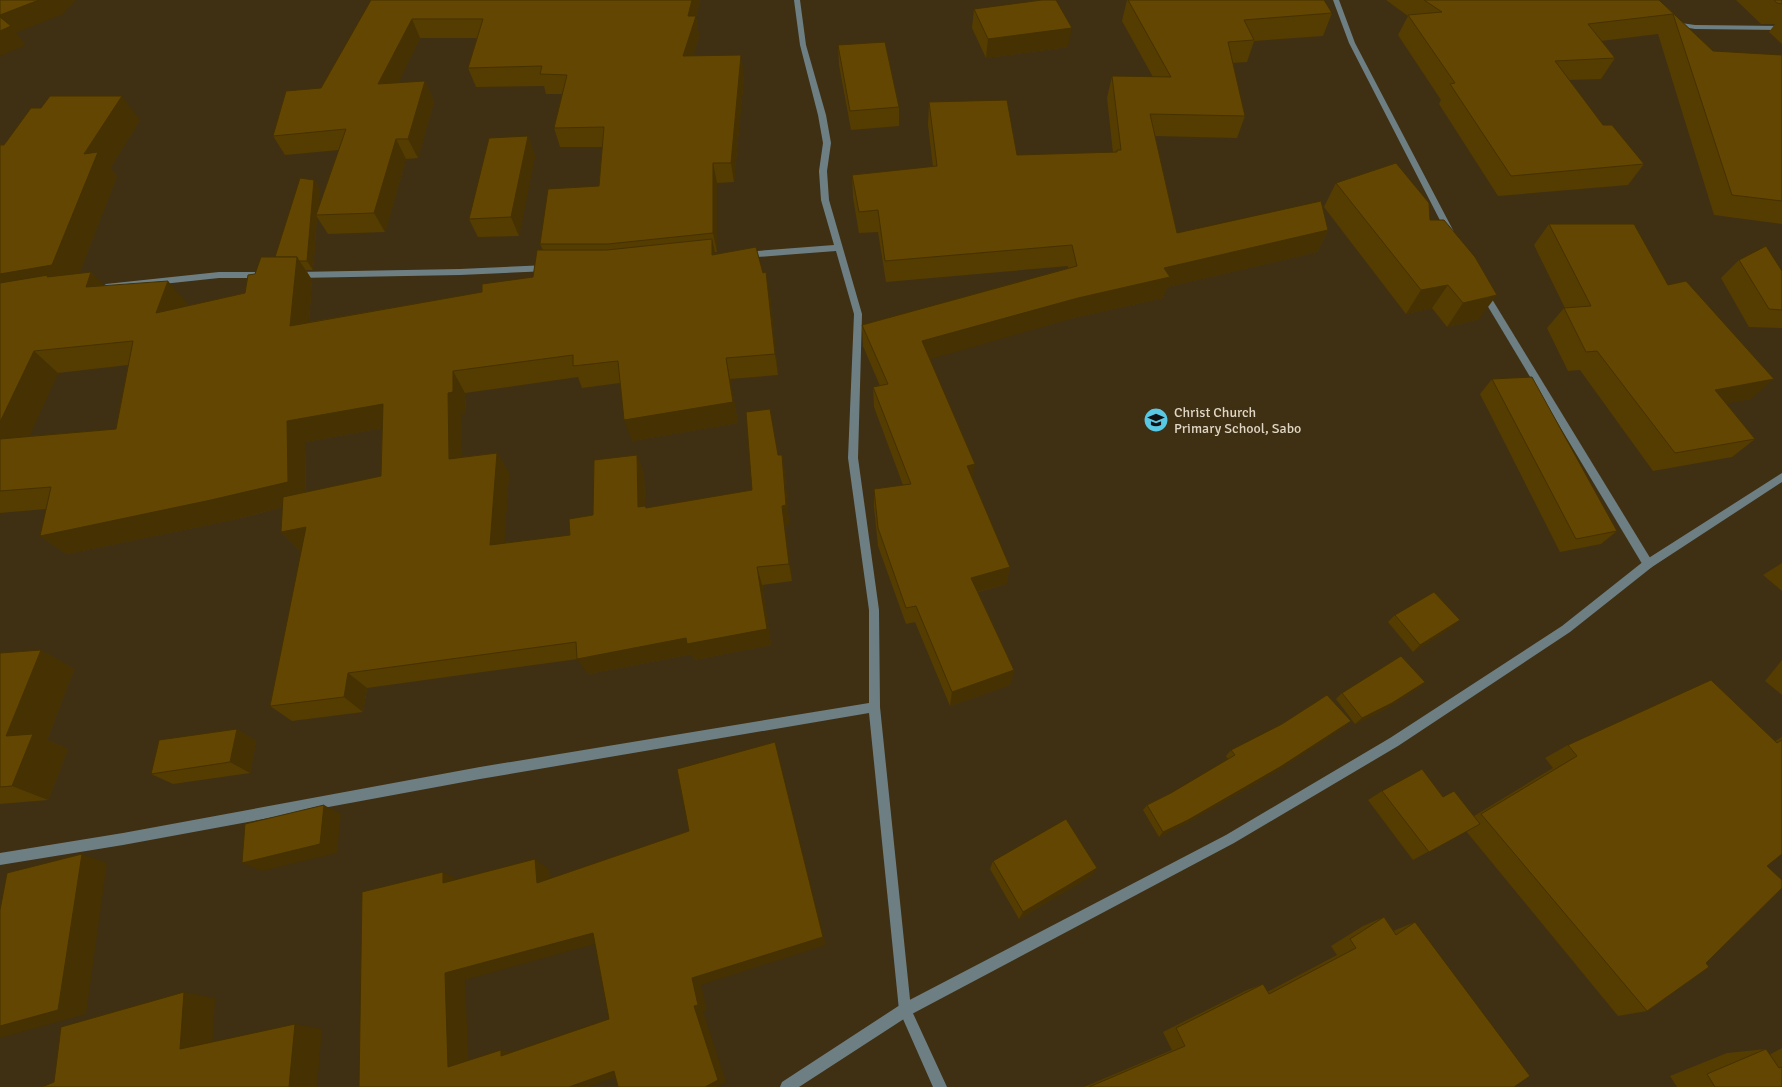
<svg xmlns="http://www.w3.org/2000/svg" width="1782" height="1087" viewBox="0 0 1782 1087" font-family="Signika,sans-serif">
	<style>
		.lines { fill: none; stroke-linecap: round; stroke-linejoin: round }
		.minor { fill: #6e7f84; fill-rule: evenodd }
		.tertiary { fill: #6e7f84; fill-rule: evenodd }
		.wall { fill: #553c01; fill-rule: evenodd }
		.shaded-wall { fill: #453101 }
		.building { fill: #634601; stroke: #453101; fill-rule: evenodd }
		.labels { text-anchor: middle; stroke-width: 4.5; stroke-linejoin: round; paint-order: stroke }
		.poi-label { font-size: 14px; fill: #dfd6c6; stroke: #3f3014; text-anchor: start }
	</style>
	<rect width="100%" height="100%" fill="#3f3014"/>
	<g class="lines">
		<!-- minor -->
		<g class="minor">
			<path d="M 794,0 L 800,0 L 806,45 L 826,115 L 831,143 L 827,171 L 829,200 L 862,314 L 858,458 L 879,610 L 880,707 L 911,1009 L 947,1087 L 933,1087 L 899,1010 L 869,713 L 480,779 L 123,845 L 0,865 L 0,853 L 123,833 L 480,767 L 869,703 L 869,610 L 848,458 L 854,314 L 836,251 L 744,258 L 740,255 L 744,252 L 834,245 L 821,200 L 819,171 L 823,143 L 818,115 L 800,45 Z"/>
			<path d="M 1333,0 L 1339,0 L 1355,43 L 1454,232 L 1453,234 L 1450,235 L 1446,232 L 1349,43 Z"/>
			<path d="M 1674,22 L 1695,25 L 1782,26 L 1782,30 L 1695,29 L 1672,25 L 1671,24 Z"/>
			<path d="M 548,265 L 552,268 L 548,271 L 460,275 L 297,278 L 293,275 L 297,272 L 460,269 Z"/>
			<path d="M 219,272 L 263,272 L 267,275 L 263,278 L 219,278 L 106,290 L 102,287 L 106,284 Z"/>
			<path d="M 1484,290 L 1487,291 L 1652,561 L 1653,564 L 1652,567 L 1648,568 L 1644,567 L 1481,295 L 1481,291 Z"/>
		</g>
		<!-- tertiary -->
		<path class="tertiary" d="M 1782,473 L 1782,482 L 1652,567 L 1570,632 L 1398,746 L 1234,843 L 910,1015 L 799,1087 L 780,1087 L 782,1082 L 900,1005 L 1226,835 L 1390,738 L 1562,626 L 1644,561 Z"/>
	</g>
	<!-- wall -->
	<g class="wall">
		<path d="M 371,0 L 700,0 L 696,18 L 699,36 L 693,56 L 744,75 L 734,182 L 717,183 L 717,252 L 715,252 L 716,255 L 770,295 L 778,375 L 730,379 L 738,423 L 632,441 L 620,383 L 582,388 L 578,377 L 465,393 L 466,413 L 461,414 L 462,457 L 497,453 L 509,473 L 504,543 L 570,535 L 593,515 L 637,455 L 644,475 L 645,506 L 646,508 L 752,490 L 778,455 L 782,455 L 785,475 L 789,525 L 785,525 L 792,581 L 762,585 L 771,645 L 694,660 L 692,654 L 588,674 L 578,659 L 367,688 L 363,712 L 292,721 L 270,706 L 302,551 L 300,551 L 281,532 L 283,507 L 232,520 L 67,554 L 40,536 L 46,509 L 0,513 L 0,145 L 140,120 L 110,168 L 117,176 L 79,274 L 91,272 L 104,286 L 187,303 L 186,306 L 245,293 L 255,274 L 275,257 L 314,180 L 320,190 L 318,210 L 339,150 L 285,155 L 273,136 L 321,88 ZM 420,38 L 477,38 L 468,68 L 476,87 L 544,86 L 546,94 L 562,94 L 554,128 L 560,147 L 602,147 L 599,186 L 540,244 L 543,250 L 533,277 L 482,292 L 309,322 L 312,280 L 306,270 L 313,270 L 317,217 L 328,234 L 385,232 L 406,159 L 418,158 L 434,101 L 425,81 L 398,83 ZM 128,365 L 116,429 L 29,436 L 58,373 ZM 382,428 L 381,476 L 306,492 L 305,442 Z"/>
		<path d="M 1127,0 L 1324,0 L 1332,13 L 1323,36 L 1254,41 L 1247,62 L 1233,63 L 1245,116 L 1237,138 L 1155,136 L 1177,233 L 1328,230 L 1317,252 L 1167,287 L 1163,298 L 1073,318 L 929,359 L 973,479 L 1010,567 L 1006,584 L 978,592 L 1014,670 L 1010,685 L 950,706 L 915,622 L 906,624 L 878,546 L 874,507 L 874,489 L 903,485 L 874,407 L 873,387 L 880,386 L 863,346 L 862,325 L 1068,268 L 1068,266 L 886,282 L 878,232 L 859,233 L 853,197 L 852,175 L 933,167 L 928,125 L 929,102 L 1017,155 L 1113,153 L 1107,98 L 1112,76 L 1153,77 L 1122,21 Z"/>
		<path d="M 1386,0 L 1659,0 L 1713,51 L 1782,55 L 1782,224 L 1714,215 L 1658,34 L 1601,41 L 1615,58 L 1601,79 L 1569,80 L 1603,125 L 1644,164 L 1628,185 L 1498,196 L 1439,104 L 1441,100 L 1398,35 L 1408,16 Z"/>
		<path d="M 1736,0 L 1782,0 L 1782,44 L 1769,32 L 1775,24 L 1761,24 Z"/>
		<path d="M 974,9 L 1068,47 L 986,58 L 972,28 Z"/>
		<path d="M 838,45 L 899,107 L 899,126 L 851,130 L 839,65 Z"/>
		<path d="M 528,136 L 535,156 L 519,236 L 478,237 L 469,219 Z"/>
		<path d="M 1336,183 L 1430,220 L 1479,319 L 1447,327 L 1432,308 L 1406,314 L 1324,207 Z"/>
		<path d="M 1549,224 L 1668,285 L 1751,399 L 1726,403 L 1755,439 L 1732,457 L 1653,471 L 1580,370 L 1568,371 L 1547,328 L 1564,308 L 1565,308 L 1534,245 Z"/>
		<path d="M 1739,260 L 1782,271 L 1782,328 L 1749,327 L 1721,278 Z"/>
		<path d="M 1492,379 L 1617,531 L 1601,544 L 1560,552 L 1480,394 Z"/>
		<path d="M 1782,563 L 1782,591 L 1763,575 Z"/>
		<path d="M 1395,615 L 1452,627 L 1413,652 L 1388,622 Z"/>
		<path d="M 41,650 L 74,669 L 47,740 L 68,749 L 48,800 L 0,804 L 0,653 Z"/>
		<path d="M 1782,660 L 1782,695 L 1765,681 Z"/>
		<path d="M 1425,682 L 1418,688 L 1385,709 L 1355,724 L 1336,699 L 1342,693 Z"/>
		<path d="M 1351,721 L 1344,727 L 1275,772 L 1184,824 L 1159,837 L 1143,810 L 1147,805 L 1171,793 L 1228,759 L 1226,756 L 1231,750 Z"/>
		<path d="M 237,729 L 256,741 L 250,773 L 173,784 L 151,774 Z"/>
		<path d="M 1782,737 L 1782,854 L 1767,866 L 1647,1011 L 1618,1016 L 1466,831 L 1413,860 L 1368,800 L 1382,791 L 1443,797 L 1474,816 L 1553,768 L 1545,758 L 1568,745 L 1775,741 Z"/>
		<path d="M 993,861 L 1091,876 L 1019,919 L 990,869 Z"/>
		<path d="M 1384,917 L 1393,931 L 1415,922 L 1514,1087 L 1084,1087 L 1172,1050 L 1163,1032 L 1247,990 L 1263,984 L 1267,992 L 1337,955 L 1331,946 L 1363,926 Z"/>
		<path d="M 1782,1048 L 1782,1087 L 1677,1087 L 1670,1076 L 1727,1053 L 1766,1049 L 1769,1055 Z"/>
	</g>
	<!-- shaded-wall -->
	<g class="shaded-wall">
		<path d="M 39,0 L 76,0 L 63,14 L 16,33 L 26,45 L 0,56 L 0,15 Z"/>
		<path d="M 692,0 L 700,0 L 696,18 L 699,36 L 687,76 L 683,56 L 688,16 Z"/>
		<path d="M 412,19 L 420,38 L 388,104 L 378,84 Z"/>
		<path d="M 1072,28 L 1068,47 L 986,58 L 988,39 Z"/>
		<path d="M 741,55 L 744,75 L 734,182 L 731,163 Z"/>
		<path d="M 425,81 L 434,101 L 418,158 L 408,139 Z"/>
		<path d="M 122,96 L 140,120 L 110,168 L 117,176 L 74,287 L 0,300 L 0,274 L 84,154 Z"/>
		<path d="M 528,136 L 535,156 L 519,236 L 511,217 Z"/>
		<path d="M 396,139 L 406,159 L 385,232 L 374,213 Z"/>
		<path d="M 713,163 L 717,183 L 717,252 L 713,233 Z"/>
		<path d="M 314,180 L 320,190 L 318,215 L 316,215 L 317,217 L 313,270 L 307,261 Z"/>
		<path d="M 1328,230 L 1317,252 L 1167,287 L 1163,298 L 1073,318 L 921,362 L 922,341 L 1164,268 Z"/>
		<path d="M 712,239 L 717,261 L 712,255 Z"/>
		<path d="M 297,257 L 312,280 L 307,347 L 290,326 Z"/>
		<path d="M 91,272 L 113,295 L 86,287 Z"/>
		<path d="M 766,272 L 770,295 L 778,375 L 775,354 Z"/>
		<path d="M 168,281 L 187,303 L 176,335 L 156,313 Z"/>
		<path d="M 1448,285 L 1432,308 L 1406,314 L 1421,290 Z"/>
		<path d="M 1497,295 L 1479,319 L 1447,327 L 1463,303 Z"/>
		<path d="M 34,351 L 58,373 L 19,460 L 0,446 L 0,422 Z"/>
		<path d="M 726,358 L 730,379 L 738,423 L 632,441 L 624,420 Z"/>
		<path d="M 453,371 L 465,393 L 466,413 L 461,414 L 463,478 L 449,459 L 448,393 Z"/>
		<path d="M 1774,379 L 1751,399 L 1694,409 L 1715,390 Z"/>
		<path d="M 383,404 L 398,425 L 305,442 L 306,501 L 232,520 L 67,554 L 40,536 L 287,421 Z"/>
		<path d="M 497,453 L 509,473 L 503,564 L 490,545 Z"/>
		<path d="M 637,455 L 644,475 L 645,506 L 653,525 L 638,507 Z"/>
		<path d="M 782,455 L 785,475 L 789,525 L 785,525 L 792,581 L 789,564 L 782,506 Z"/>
		<path d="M 975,464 L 972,483 L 967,466 Z"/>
		<path d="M 306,527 L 325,546 L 300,551 L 281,532 Z"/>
		<path d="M 757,567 L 762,585 L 771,645 L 694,660 L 692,654 L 588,674 L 577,659 Z"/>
		<path d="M 1010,567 L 1006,584 L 969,594 L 971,578 Z"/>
		<path d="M 1460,620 L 1452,627 L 1413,652 L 1420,645 Z"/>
		<path d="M 41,650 L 74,669 L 47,740 L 68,749 L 48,800 L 12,786 L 6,736 Z"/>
		<path d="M 1014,670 L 1010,685 L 950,706 L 952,692 Z"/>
		<path d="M 348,673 L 367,688 L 363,712 L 344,697 Z"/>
		<path d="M 1425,682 L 1418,688 L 1385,709 L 1355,724 L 1362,718 Z"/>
		<path d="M 1351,721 L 1344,727 L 1275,772 L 1184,824 L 1159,837 L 1163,832 Z"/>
		<path d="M 237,729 L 256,741 L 250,773 L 230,762 Z"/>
		<path d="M 775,742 L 779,757 L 826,945 L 701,985 L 707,1010 L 703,1011 L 726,1082 L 717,1087 L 705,1087 L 694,1006 L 692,978 Z"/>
		<path d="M 324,805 L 341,814 L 337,853 L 262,871 L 242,863 Z"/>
		<path d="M 82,854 L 107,863 L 86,1014 L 0,1038 L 0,1026 Z"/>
		<path d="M 535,859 L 550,870 L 552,893 L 537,883 Z"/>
		<path d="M 1097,868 L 1091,876 L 1019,919 L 1023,912 Z"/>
		<path d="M 443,872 L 462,882 L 443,883 Z"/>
		<path d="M 593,933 L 606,941 L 465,980 L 469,1070 L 448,1067 L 445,973 Z"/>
		<path d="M 184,992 L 215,998 L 212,1052 L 180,1049 Z"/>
		<path d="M 295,1024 L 322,1029 L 317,1087 L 289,1087 Z"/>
		<path d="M 501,1050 L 519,1053 L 501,1056 Z"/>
		<path d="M 614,1071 L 627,1073 L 588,1087 L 569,1087 Z"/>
	</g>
	<!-- building -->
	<g class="building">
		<path d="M 0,0 L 39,0 L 0,15 Z"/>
		<path d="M 371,0 L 692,0 L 688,16 L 696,16 L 683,56 L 741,55 L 731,163 L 713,163 L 713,233 L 608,244 L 540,244 L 548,189 L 599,186 L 604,127 L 554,128 L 567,75 L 540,74 L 542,66 L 468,68 L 483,19 L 412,19 L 378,84 L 425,81 L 408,139 L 396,139 L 374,213 L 316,215 L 346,129 L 273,136 L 286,91 L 321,88 Z"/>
		<path d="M 1042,0 L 1056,0 L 1072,28 L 988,39 L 974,9 Z"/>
		<path d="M 1128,0 L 1324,0 L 1332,13 L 1244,20 L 1254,40 L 1228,42 L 1245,116 L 1150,114 L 1177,233 L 1321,201 L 1328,230 L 1164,268 L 1170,277 L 1078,298 L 922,341 L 975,464 L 967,466 L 1010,567 L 971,578 L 1014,670 L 952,692 L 916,606 L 906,608 L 878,528 L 874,489 L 911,484 L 873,387 L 888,384 L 862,325 L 1077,266 L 1072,245 L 885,261 L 878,210 L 859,212 L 852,175 L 937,166 L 929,102 L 1007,100 L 1017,155 L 1117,152 L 1117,150 L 1121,150 L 1112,76 L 1171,77 Z"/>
		<path d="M 1424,0 L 1659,0 L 1713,51 L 1782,55 L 1782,201 L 1732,195 L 1673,14 L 1588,24 L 1615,58 L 1555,61 L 1603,125 L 1612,125 L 1644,164 L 1511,176 L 1450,84 L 1455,83 L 1408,15 L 1442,12 Z"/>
		<path d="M 1774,0 L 1782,0 L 1782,4 L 1777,3 Z"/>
		<path d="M 0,17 L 11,26 L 0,31 Z"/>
		<path d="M 885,42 L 899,107 L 850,111 L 838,45 Z"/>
		<path d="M 50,96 L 122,96 L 84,154 L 98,152 L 52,265 L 0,274 L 0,145 L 4,145 L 31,108 L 41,108 Z"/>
		<path d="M 528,136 L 511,217 L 469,219 L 489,138 Z"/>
		<path d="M 1396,163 L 1429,203 L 1430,220 L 1444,220 L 1475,257 L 1497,295 L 1463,303 L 1448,285 L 1421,290 L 1336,183 Z"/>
		<path d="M 300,178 L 314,180 L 307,261 L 299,261 L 297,257 L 275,257 Z"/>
		<path d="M 1549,224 L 1634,224 L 1668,285 L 1686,281 L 1774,379 L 1715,390 L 1755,439 L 1675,453 L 1597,351 L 1586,352 L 1564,308 L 1591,306 Z"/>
		<path d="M 712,239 L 712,255 L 756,247 L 763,273 L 766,272 L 775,354 L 726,358 L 733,402 L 624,420 L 618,361 L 573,366 L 573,355 L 453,371 L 453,392 L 448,393 L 449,459 L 497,453 L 490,545 L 570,535 L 569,519 L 593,515 L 594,460 L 637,455 L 638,507 L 645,506 L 646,508 L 752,490 L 746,412 L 770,409 L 778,455 L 782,455 L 786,505 L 782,506 L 789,564 L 757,567 L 767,629 L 687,644 L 686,638 L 577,659 L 576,642 L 348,673 L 344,697 L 270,706 L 306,527 L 281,532 L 283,497 L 381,476 L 383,404 L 287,421 L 288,482 L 211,500 L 40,536 L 51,487 L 0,491 L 0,439 L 116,429 L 133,341 L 34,351 L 0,422 L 0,283 L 48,275 L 47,277 L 91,272 L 86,287 L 168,281 L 156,313 L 245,293 L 248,275 L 255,274 L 261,257 L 297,257 L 290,326 L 482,292 L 482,284 L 533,277 L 537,250 L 607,250 Z"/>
		<path d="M 1766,246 L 1782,271 L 1782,310 L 1769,309 L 1739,260 Z"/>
		<path d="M 1532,377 L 1617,531 L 1576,539 L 1492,379 Z"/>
		<path d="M 1434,592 L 1460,620 L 1420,645 L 1395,615 Z"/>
		<path d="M 41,650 L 6,736 L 33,734 L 12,786 L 0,787 L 0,653 Z"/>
		<path d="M 1401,656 L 1425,682 L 1392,703 L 1362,718 L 1342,693 Z"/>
		<path d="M 1711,680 L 1777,743 L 1782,740 L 1782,854 L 1767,866 L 1782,880 L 1782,888 L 1706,963 L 1709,967 L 1647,1011 L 1481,814 L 1577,756 L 1568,745 Z"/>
		<path d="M 1327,695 L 1351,721 L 1280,767 L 1188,820 L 1163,832 L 1147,805 L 1171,793 L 1235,755 L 1231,750 L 1282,724 Z"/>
		<path d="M 237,729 L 230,762 L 151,774 L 159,740 Z"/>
		<path d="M 775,742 L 823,937 L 692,978 L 698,1005 L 694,1006 L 718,1080 L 705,1087 L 618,1087 L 614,1071 L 569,1087 L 359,1087 L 362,892 L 443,872 L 443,883 L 535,859 L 537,883 L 689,831 L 677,769 ZM 593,933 L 609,1019 L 501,1056 L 501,1050 L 448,1067 L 445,973 Z"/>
		<path d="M 1422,769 L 1443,797 L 1454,791 L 1480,824 L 1429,852 L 1382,791 Z"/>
		<path d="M 324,805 L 320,844 L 242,863 L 245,824 Z"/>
		<path d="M 1066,819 L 1097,868 L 1023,912 L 993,861 Z"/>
		<path d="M 82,854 L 58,1010 L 0,1026 L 0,910 L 7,873 Z"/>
		<path d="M 1384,917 L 1396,935 L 1415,922 L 1530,1076 L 1514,1087 L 1089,1087 L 1185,1046 L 1176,1028 L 1263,984 L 1269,994 L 1356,948 L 1350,939 Z"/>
		<path d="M 184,992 L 180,1049 L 295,1024 L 289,1087 L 42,1087 L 54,1082 L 61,1027 Z"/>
		<path d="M 1766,1049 L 1779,1068 L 1782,1067 L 1782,1087 L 1715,1087 L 1707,1074 Z"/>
	</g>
	<!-- icons -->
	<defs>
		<symbol id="school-disc" viewBox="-11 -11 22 22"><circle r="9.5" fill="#59c8e5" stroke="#3f3014"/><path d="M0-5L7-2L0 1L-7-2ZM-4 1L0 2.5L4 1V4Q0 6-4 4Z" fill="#111"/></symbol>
	</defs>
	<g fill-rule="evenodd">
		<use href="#school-disc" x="1142" y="406" width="28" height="28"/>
	</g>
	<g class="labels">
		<!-- poi labels -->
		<g class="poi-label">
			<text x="1174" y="417">Christ Church<tspan x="1174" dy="16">Primary School, Sabo</tspan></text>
		</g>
	</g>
</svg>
